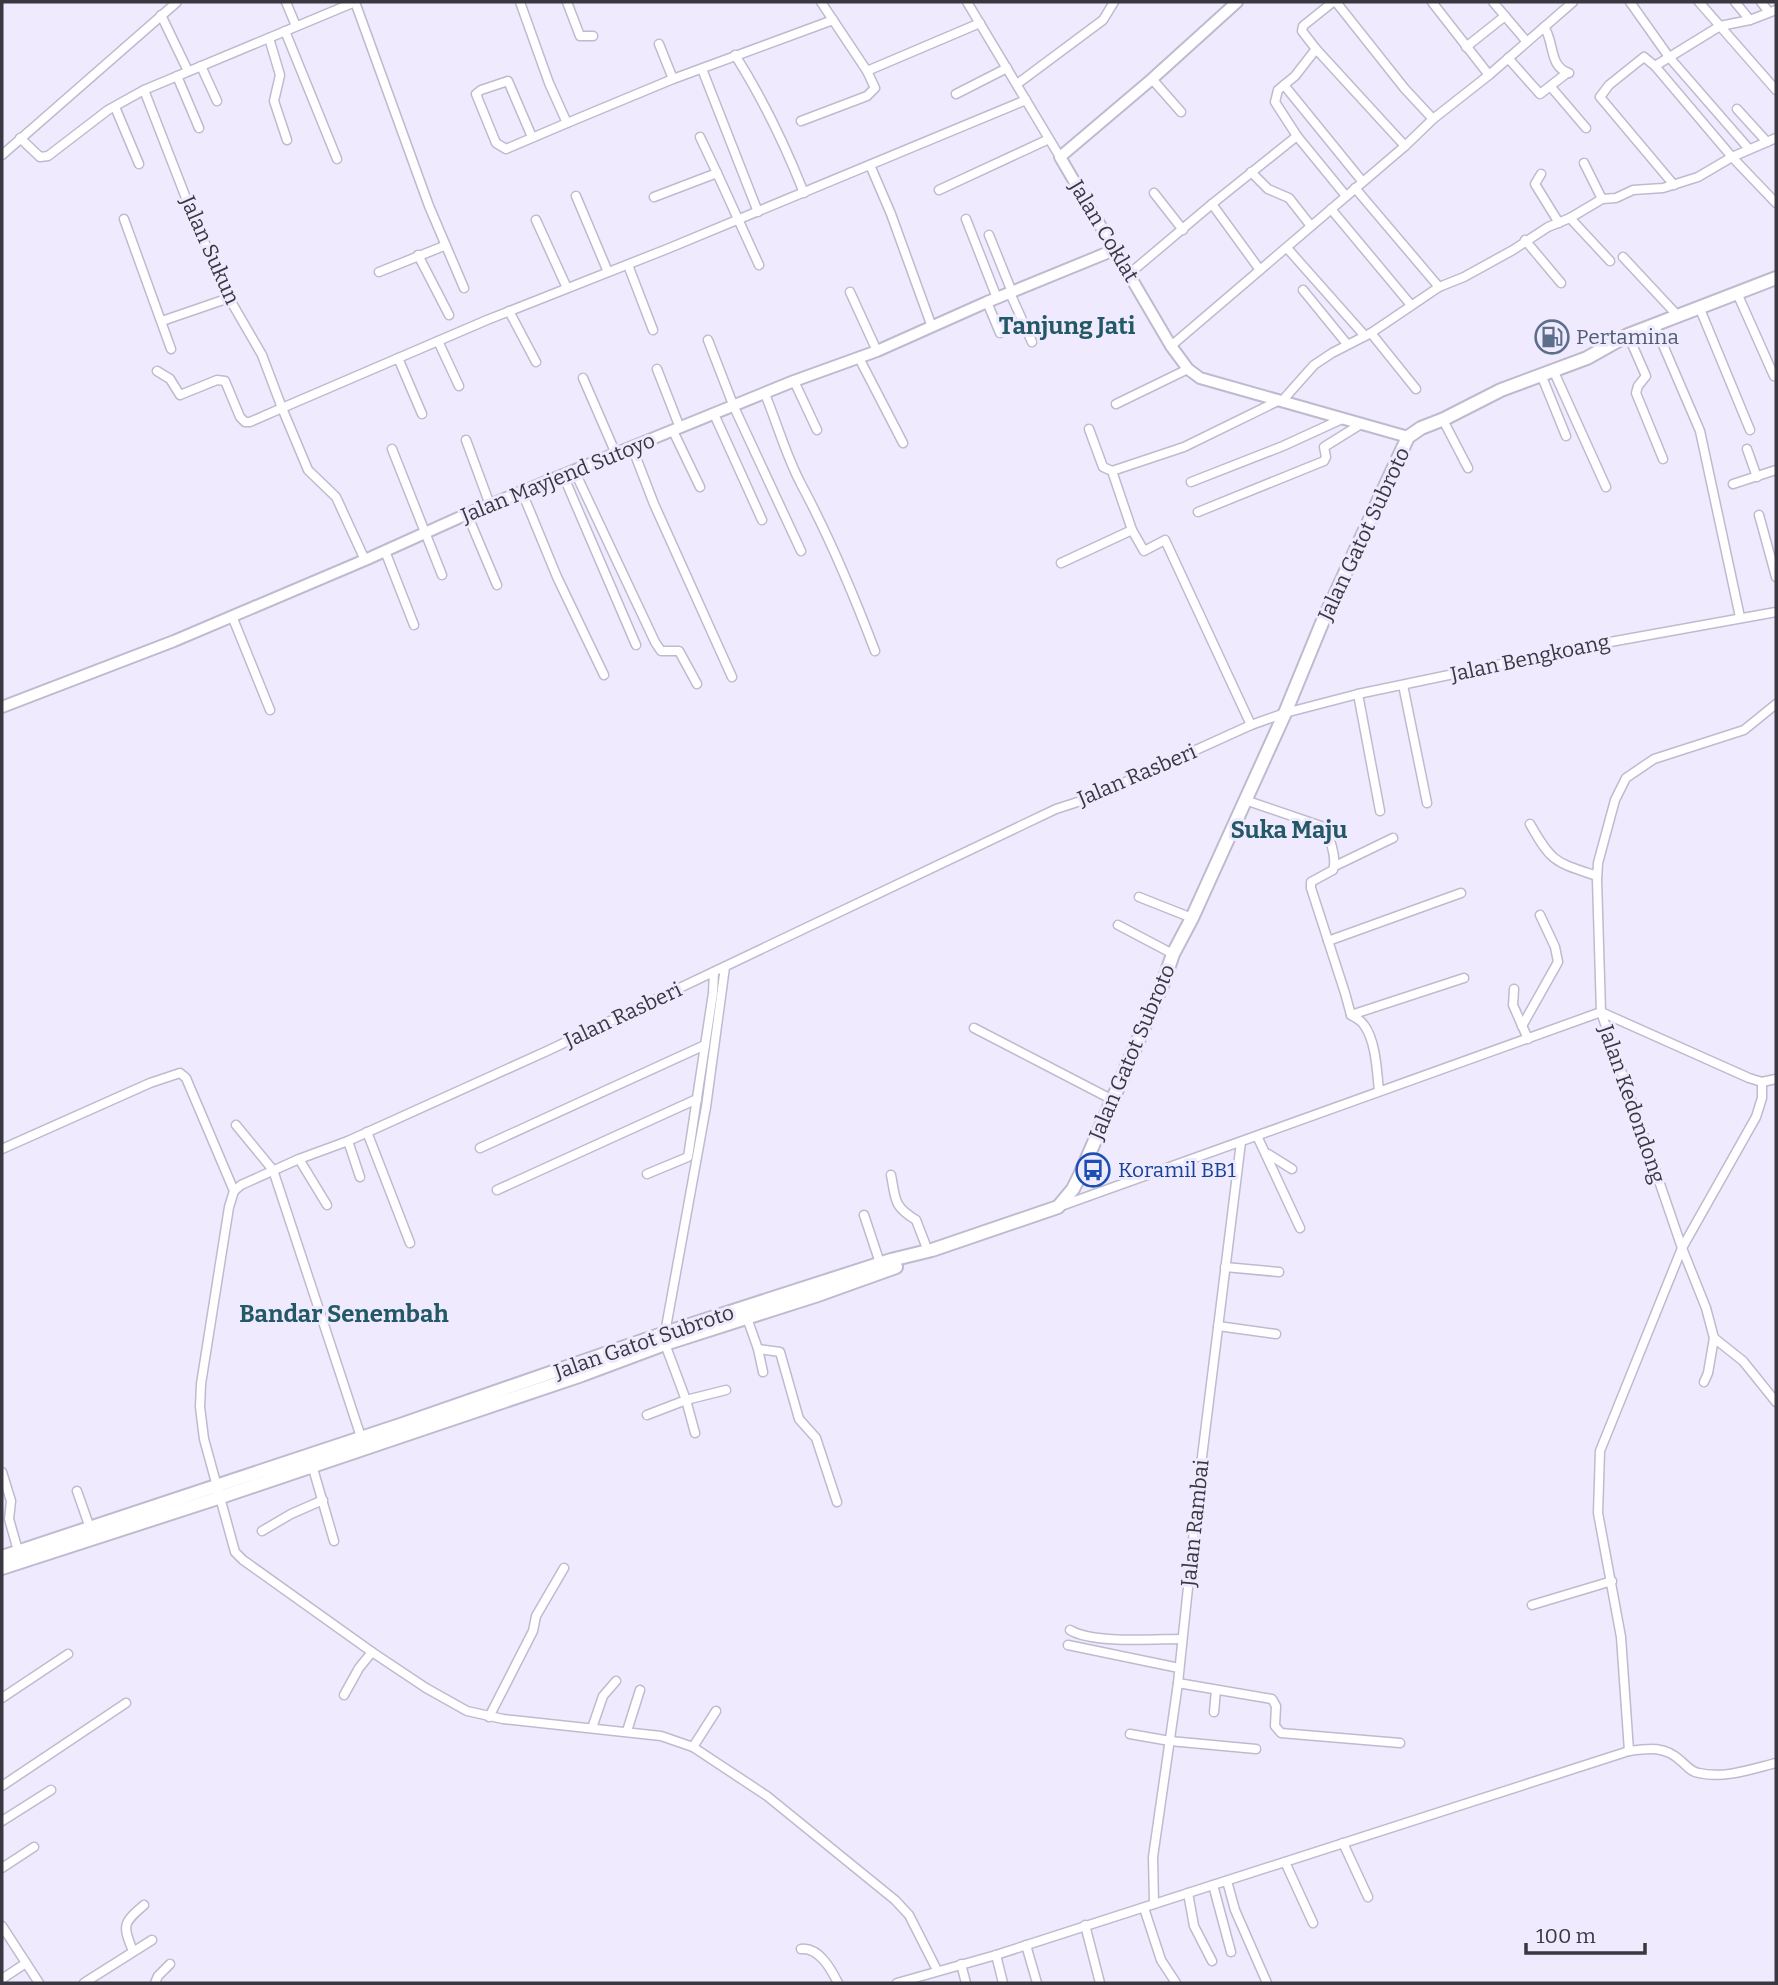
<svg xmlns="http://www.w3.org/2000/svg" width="1778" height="1985" viewBox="0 0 1778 1985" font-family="Bitter,serif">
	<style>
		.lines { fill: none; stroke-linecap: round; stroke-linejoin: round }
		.minor-casing { stroke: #c0bacf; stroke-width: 11 }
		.tertiary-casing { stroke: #c0bacf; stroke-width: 14 }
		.secondary-casing { stroke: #c0bacf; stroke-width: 16 }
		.minor { stroke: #fff; stroke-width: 8 }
		.tertiary { stroke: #fff; stroke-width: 10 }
		.secondary { stroke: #fff; stroke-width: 12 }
		.labels { text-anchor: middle; stroke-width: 6; stroke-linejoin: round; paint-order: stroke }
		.street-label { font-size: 21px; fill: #39373f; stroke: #f0eaff }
		.service-label { font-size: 21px; fill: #4e5e75; stroke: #f0eaff; text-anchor: start }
		.transit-label { font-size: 21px; fill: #164399; stroke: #f0eaff; text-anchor: start }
		.quarter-label { font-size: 24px; font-weight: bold; fill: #235866; stroke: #f0eaff }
	</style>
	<rect width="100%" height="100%" fill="#f0eaff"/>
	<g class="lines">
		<defs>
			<g id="minor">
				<path d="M 286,2 L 296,26"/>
				<path d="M 355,2 L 429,206 L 464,288"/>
				<path d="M 520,2 L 549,83 L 567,123 L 506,149 L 496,143 L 476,94 L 481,90 L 508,81 L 532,137"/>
				<path d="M 567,2 L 580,36 L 593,36"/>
				<path d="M 967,2 L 1060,157"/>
				<path d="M 1336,2 L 1405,89 L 1433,119"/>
				<path d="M 1432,2 L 1489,75"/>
				<path d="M 1493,2 L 1527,42"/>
				<path d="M 1630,2 L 1669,57 L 1749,149"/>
				<path d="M 1699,2 L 1776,90"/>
				<path d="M 1735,2 L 1750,20"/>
				<path d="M 1761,2 L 1769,12"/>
				<path d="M 161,15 L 188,71"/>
				<path d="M 1544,27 C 1555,42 1548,66 1569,73"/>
				<path d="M 285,31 L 337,159"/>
				<path d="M 269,38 L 280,75 L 274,101 L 287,140"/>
				<path d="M 659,44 L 673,79"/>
				<path d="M 1466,47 L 1505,16"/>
				<path d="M 1316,49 L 1302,31 L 1303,26 L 1333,2"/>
				<path d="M 735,55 C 763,99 785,145 804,193"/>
				<path d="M 1508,58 L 1540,94 L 1567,73"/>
				<path d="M 201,66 L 217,101"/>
				<path d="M 1655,66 L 1720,26 L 1750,20 L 1776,10"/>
				<path d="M 702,69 L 758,212"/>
				<path d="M 867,71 L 980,23"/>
				<path d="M 177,76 L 199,128"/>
				<path d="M 1152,79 L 1181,112"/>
				<path d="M 1017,84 L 1103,20 L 1114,2"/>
				<path d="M 1284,85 L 1362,181"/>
				<path d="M 1551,87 L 1586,128"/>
				<path d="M 144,90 L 193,216 L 229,298 L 262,355 L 282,408 L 250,422 L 245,422 L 240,417 L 225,381 L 217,380 L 180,395 L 170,379 L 157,371"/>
				<path d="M 956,94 L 1007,68"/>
				<path d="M 115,107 L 139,164"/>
				<path d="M 1737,109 L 1767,142"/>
				<path d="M 801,121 L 867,96 L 875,88 L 867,71 L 821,2"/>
				<path d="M 567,123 L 673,79 L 833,20"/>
				<path d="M 700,137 L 717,173"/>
				<path d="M 20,138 L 40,157 L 48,156 L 108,110 L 144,90 L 355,2"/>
				<path d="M 2,155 L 177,2"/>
				<path d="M 1584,163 L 1602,199"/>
				<path d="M 870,165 L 891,214 L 932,327"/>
				<path d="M 1251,172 L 1268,189 L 1289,198 L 1311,226"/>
				<path d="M 1541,174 L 1535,184 L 1559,223"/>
				<path d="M 1674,185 L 1600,97 L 1609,85 L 1644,57 L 1655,66 L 1732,157 L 1776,203"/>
				<path d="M 1355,188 L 1439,287"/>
				<path d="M 939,190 L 1049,139"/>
				<path d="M 1154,193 L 1183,230"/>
				<path d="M 576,196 L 608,272"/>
				<path d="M 1346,196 L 1297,136 L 1275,102 L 1278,90 L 1295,76 L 1316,49 L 1405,146"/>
				<path d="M 654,197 L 717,173 L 759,265"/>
				<path d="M 1212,204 L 1260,270"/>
				<path d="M 1331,209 L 1411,305"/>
				<path d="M 1570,218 L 1610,261"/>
				<path d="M 124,219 L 171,349"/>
				<path d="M 966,219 L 997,298"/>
				<path d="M 536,220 L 567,288"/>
				<path d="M 989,235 L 1012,292"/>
				<path d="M 1525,240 L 1561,283"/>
				<path d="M 1287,248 L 1365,336"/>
				<path d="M 418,255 L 449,315"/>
				<path d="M 1623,257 L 1678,316"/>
				<path d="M 628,265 L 653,330"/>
				<path d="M 379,272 L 444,246"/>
				<path d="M 1129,274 L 1212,204 L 1297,136"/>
				<path d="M 1303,290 L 1347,344"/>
				<path d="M 850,292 L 877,351"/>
				<path d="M 1010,293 L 1032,342"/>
				<path d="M 1737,293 L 1774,376"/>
				<path d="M 987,302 L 1000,333"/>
				<path d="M 1700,309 L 1750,430"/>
				<path d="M 509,311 L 536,362"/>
				<path d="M 162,321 L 229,298"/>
				<path d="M 1654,324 L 1700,431 L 1740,617"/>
				<path d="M 1371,333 L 1416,389"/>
				<path d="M 1628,335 L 1646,376 L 1638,386 L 1636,393 L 1663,459"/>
				<path d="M 708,340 L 734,407 L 801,551"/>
				<path d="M 438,341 L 459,386"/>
				<path d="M 1171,346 L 1405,146 L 1433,119 L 1489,75 L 1573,2"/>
				<path d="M 398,358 L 422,414"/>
				<path d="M 859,358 L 903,443"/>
				<path d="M 657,369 L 680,428"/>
				<path d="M 1554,372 L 1606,487"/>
				<path d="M 1542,377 L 1566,436"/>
				<path d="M 583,378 L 616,454"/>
				<path d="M 794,381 L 817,430"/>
				<path d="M 765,394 C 777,423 786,456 801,484 C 830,538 853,593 875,651"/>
				<path d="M 1282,401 L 1314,365 L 1332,353 L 1371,333 L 1439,287 L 1464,277 L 1513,250 L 1548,227 L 1570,218 L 1602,199 L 1616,198 L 1633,190 L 1663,188 L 1698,177 L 1732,157 L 1776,138"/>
				<path d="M 1116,404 L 1188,369"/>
				<path d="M 714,414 L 762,520"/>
				<path d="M 1443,420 L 1468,468"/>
				<path d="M 1089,429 L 1103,467 L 1112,471 L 1184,447 L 1278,401"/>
				<path d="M 673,431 L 700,487"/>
				<path d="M 466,440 L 490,505"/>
				<path d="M 632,447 L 654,504 L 732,677"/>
				<path d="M 392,449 L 442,575"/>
				<path d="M 1747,449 L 1757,477"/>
				<path d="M 574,470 L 655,642 L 661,651 L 679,651 L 697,684"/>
				<path d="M 1112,471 L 1132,530 L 1144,551 L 1165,540 L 1251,725"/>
				<path d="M 563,475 L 636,645"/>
				<path d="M 1191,482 L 1283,446 L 1342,419"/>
				<path d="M 1733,484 L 1776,470"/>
				<path d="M 522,492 L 557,577 L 604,675"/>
				<path d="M 1198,512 L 1324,461 L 1326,457 L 1324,447 L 1361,424"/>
				<path d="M 467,514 L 497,585"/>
				<path d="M 1759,515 L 1776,577"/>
				<path d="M 385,551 L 414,625"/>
				<path d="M 365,560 L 336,497 L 308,470 L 282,408 L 487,320 L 667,249 L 1026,100"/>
				<path d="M 1061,563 L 1132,530"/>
				<path d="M 232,616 L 270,710"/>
				<path d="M 1403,685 L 1427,803"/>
				<path d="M 1358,694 L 1380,811"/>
				<path d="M 1776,704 L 1744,730 L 1654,759 L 1626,778 L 1615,800 L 1598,863 L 1597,880 L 1601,1012 L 1682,1248 L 1706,1308 L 1714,1338 L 1743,1361 L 1776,1402"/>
				<path d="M 1245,800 L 1321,826 C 1330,834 1337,858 1333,870 L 1311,882 L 1311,888 L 1345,993 L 1351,1015 C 1356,1018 1361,1020 1364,1025 C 1376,1041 1377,1072 1379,1091"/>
				<path d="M 1530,824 C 1552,863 1555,862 1597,876"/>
				<path d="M 1335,866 L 1393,838"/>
				<path d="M 1139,897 L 1192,918"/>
				<path d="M 1118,925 L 1173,954"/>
				<path d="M 1328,941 L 1461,893"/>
				<path d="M 1514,989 L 1513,1005 L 1528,1039"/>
				<path d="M 1351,1015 L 1464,978"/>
				<path d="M 1522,1026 L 1558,962 L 1555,947 L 1540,915"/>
				<path d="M 974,1028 L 1111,1099"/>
				<path d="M 236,1125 L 273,1170 L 361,1437"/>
				<path d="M 367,1132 L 410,1243"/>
				<path d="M 1257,1136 L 1300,1228"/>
				<path d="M 348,1141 L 360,1177"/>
				<path d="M 480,1148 L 705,1045"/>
				<path d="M 2,1149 L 150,1083 L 180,1073 L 186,1078 L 234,1191"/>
				<path d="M 1268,1154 L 1292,1169"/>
				<path d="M 299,1159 L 327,1205"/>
				<path d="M 647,1174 L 688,1157 L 713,993 L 714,972"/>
				<path d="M 891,1175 C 896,1200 893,1206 916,1220 L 928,1251"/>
				<path d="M 497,1190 L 697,1099"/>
				<path d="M 1061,1206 L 1601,1012 L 1749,1078 L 1762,1082 L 1776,1079"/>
				<path d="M 864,1215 L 880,1263"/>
				<path d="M 1225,1267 L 1279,1272"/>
				<path d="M 747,1318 L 758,1349 L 780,1352 L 799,1419 L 816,1438 L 837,1502"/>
				<path d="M 1218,1326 L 1276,1334"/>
				<path d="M 758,1349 L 763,1372"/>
				<path d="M 1704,1382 L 1708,1373 L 1714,1338"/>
				<path d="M 647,1415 L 686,1400 L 726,1390"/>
				<path d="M 695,1433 L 686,1400 L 665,1344 L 665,1333 L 706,1107 L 725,967"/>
				<path d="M 312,1465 L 334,1541"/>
				<path d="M 2,1472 L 11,1501 L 9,1519 L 19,1554"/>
				<path d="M 77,1491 L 90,1528"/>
				<path d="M 262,1531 L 291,1514 L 323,1500"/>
				<path d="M 1532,1605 L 1612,1581"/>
				<path d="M 1070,1630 C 1093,1644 1154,1639 1182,1639"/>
				<path d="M 1068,1645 L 1179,1668"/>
				<path d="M 1178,1683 L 1272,1699 L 1276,1706 L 1275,1726 L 1281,1733 L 1400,1743"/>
				<path d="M 344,1695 L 359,1668 L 372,1652"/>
				<path d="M 2,1698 L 68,1654"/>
				<path d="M 1214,1712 L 1216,1690"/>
				<path d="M 489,1717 L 533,1631 L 536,1616 L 564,1568"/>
				<path d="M 592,1728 L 603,1696 L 616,1681"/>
				<path d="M 627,1731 L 640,1690"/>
				<path d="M 1130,1734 L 1170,1741 L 1256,1749"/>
				<path d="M 693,1747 L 716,1711"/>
				<path d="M 1629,1751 L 1621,1637 L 1598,1513 L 1600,1451 L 1682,1248 L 1756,1117 L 1762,1098 L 1762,1082"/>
				<path d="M 2,1786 L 126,1703"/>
				<path d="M 2,1821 L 51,1790"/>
				<path d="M 1343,1843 L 1368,1897"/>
				<path d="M 1285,1862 L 1313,1923"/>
				<path d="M 2,1868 L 34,1847"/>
				<path d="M 1227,1881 L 1235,1910 L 1267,1983"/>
				<path d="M 1213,1885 L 1231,1952"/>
				<path d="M 1188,1893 L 1194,1926 L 1212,1961"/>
				<path d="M 1154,1904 L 1153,1857 L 1178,1683 L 1200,1473 L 1241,1142"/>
				<path d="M 1144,1908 L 1161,1960 L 1176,1983"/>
				<path d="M 1085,1925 L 1100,1983"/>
				<path d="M 2,1926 L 39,1983"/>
				<path d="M 1026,1945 L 1037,1983"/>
				<path d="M 801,1949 C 819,1947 831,1969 838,1983"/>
				<path d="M 133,1951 C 122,1925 123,1923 144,1905"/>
				<path d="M 996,1955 L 1003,1983"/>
				<path d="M 961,1964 L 966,1983"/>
				<path d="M 937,1970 L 909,1915 L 895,1900 L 767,1796 L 693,1747 L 661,1736 L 503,1719 L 467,1711 L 426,1688 L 372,1652 L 243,1560 L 235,1552 L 204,1439 L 200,1407 L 201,1384 L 229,1207 L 234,1191 L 241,1185 L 299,1159 L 348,1141 L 547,1051 L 1056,809 L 1090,798 L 1251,725 L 1285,713 L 1358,694 L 1588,646 L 1776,612"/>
				<path d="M 2,1979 L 26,1963"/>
				<path d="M 84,1983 L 152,1940"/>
				<path d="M 155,1983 L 158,1976 L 170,1964"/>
				<path d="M 897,1983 L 996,1955 L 1629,1751 C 1650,1748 1665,1746 1681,1761 C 1687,1766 1691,1772 1699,1773 C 1724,1779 1752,1769 1776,1763"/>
			</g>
			<g id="tertiary">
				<path d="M 1237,2 L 1152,79 L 1060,157 L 1171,346 L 1188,369 L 1200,378 L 1408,437"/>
				<path d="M 2,707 L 174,641 L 365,560 L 467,514 L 794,381 L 877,351 L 987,302 L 1114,250"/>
			</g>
			<g id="secondary">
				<path d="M 2,1557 L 400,1425 L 665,1333 L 891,1260 L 932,1250 L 1058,1207 L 1073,1189 L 1080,1175 L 1163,983 L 1173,954 L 1192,918 L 1285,713 L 1322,623 L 1408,437 L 1421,428 L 1444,419 L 1501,390 L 1587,358 L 1628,335 L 1776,278"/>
				<path d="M 2,1568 L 221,1497 L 582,1375 L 665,1344 L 815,1296 L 896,1267"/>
			</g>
		</defs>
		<!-- minor casing -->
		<use href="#minor" class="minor-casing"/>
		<!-- tertiary casing -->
		<use href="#tertiary" class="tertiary-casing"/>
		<!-- secondary casing -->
		<use href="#secondary" class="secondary-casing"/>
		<!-- minor -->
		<use href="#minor" class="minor"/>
		<!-- tertiary -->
		<use href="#tertiary" class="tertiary"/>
		<!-- secondary -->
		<use href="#secondary" class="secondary"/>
	</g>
	<!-- icons -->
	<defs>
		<symbol id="fuel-ring" viewBox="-11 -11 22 22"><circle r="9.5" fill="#f0eaff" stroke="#5c6f8a" stroke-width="1.5"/><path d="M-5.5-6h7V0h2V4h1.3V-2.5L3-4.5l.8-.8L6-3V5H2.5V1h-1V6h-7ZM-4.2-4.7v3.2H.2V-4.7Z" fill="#5c6f8a"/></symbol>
		<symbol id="bus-ring" viewBox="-11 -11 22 22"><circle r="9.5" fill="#f0eaff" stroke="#1a4fb4" stroke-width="1.5"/><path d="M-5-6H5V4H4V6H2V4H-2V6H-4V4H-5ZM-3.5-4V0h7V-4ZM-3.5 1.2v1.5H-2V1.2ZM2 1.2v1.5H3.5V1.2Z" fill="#1a4fb4"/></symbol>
	</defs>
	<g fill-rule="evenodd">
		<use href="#fuel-ring" x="1533" y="318" width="38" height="38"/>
		<use href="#bus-ring" x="1074" y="1151" width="38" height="38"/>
	</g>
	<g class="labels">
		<!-- street labels -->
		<g class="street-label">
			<text transform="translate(1104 231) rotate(59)" y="7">Jalan Coklat</text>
			<text transform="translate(210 250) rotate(66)" y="7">Jalan Sukun</text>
			<text transform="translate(558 478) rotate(-22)" y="7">Jalan Mayjend Sutoyo</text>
			<text transform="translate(1364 534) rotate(-65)" y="7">Jalan Gatot Subroto</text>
			<text transform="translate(1530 658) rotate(-12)" y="7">Jalan Bengkoang</text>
			<text transform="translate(1137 775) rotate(-23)" y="7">Jalan Rasberi</text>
			<text transform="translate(623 1015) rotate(-25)" y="7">Jalan Rasberi</text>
			<text transform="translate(1132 1052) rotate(-67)" y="7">Jalan Gatot Subroto</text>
			<text transform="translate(1632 1104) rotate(71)" y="7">Jalan Kedondong</text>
			<text transform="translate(644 1342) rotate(-19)" y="7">Jalan Gatot Subroto</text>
			<text transform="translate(1195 1523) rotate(-84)" y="7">Jalan Rambai</text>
		</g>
		<!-- service labels -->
		<g class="service-label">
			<text x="1576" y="344">Pertamina</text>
		</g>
		<!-- transit labels -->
		<g class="transit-label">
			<text x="1118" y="1177">Koramil BB1</text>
		</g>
		<!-- quarter labels -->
		<g class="quarter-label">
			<text x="1067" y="334">Tanjung Jati</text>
			<text x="1289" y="838">Suka Maju</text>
			<text x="344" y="1322">Bandar Senembah</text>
		</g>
	</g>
	<!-- border -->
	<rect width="1778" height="1985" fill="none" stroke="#39373f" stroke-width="7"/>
	<!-- scale -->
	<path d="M1526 1943v10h119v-10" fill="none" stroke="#39373f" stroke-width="3.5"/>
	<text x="1536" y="1943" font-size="21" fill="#39373f" stroke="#f0eaff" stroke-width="5" paint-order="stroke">100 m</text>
</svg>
